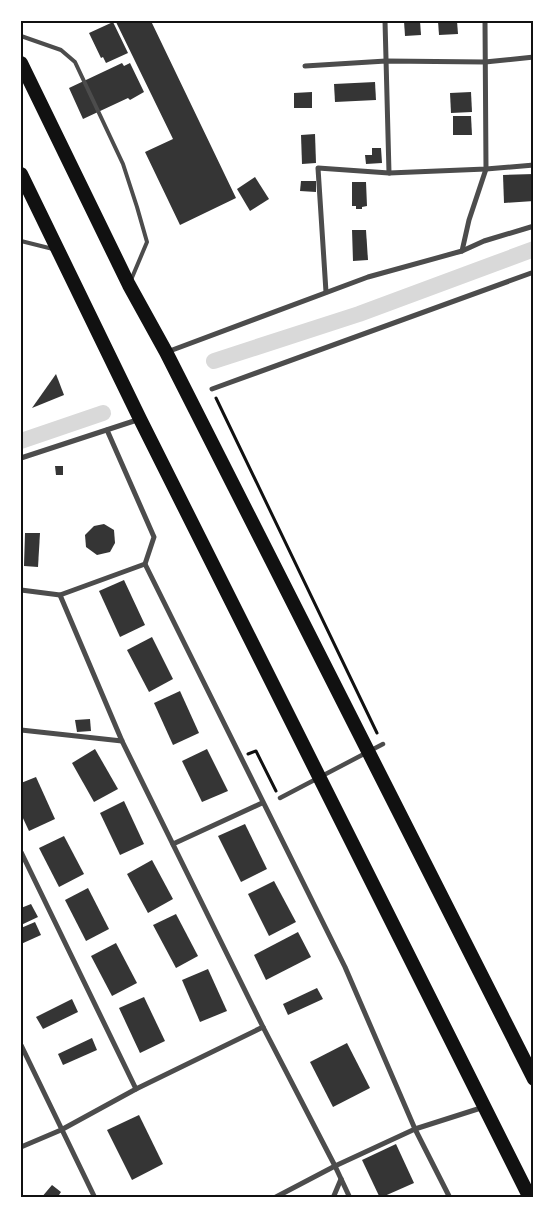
<svg xmlns="http://www.w3.org/2000/svg" width="555" height="1219" viewBox="0 0 555 1219" font-family="Bitter,serif">
	<style>
		.lines { fill: none; stroke-linecap: round; stroke-linejoin: round }
		.canal { stroke: #d9d9d9; stroke-width: 16 }
		.building { fill: #353535 }
		.path { stroke: #111; stroke-width: 3 }
		.service { stroke: #4c4c4c; stroke-width: 4 }
		.pedestrian { stroke: #4c4c4c; stroke-width: 4.5 }
		.minor { stroke: #4c4c4c; stroke-width: 5 }
		.trunk { stroke: #111; stroke-width: 14 }
		.neatline { fill: none; stroke: #111; stroke-width: 2 }
	</style>
	<rect width="100%" height="100%" fill="#fff"/>
	<g class="lines">
		<!-- canal -->
		<g class="canal">
			<path d="M 214,361 L 359,314 L 534,249"/>
			<path d="M 21,441 L 103,413"/>
		</g>
	</g>
	<!-- building -->
	<g class="building">
		<path d="M 117,21 L 151,21 L 236,198 L 180,225 L 145,152 L 173,139 L 116,22 Z"/>
		<path d="M 404,21 L 420,21 L 421,35 L 405,36 Z"/>
		<path d="M 438,21 L 457,21 L 458,34 L 439,35 Z"/>
		<path d="M 113,22 L 128,53 L 106,63 L 103,57 L 101,58 L 89,33 Z"/>
		<path d="M 122,63 L 124,66 L 130,63 L 144,92 L 130,100 L 128,98 L 83,119 L 69,88 Z"/>
		<path d="M 375,82 L 376,100 L 335,102 L 334,84 Z"/>
		<path d="M 312,92 L 312,108 L 294,108 L 294,93 Z"/>
		<path d="M 471,92 L 472,112 L 451,113 L 450,93 Z"/>
		<path d="M 453,116 L 471,116 L 472,135 L 453,135 Z"/>
		<path d="M 315,134 L 316,163 L 302,164 L 301,135 Z"/>
		<path d="M 372,148 L 381,148 L 382,163 L 366,164 L 365,155 L 372,155 Z"/>
		<path d="M 534,174 L 534,201 L 504,203 L 503,175 Z"/>
		<path d="M 255,177 L 269,199 L 250,211 L 237,189 Z"/>
		<path d="M 301,181 L 316,181 L 316,192 L 300,191 Z"/>
		<path d="M 352,182 L 366,182 L 367,206 L 362,207 L 362,209 L 356,209 L 356,206 L 352,206 Z"/>
		<path d="M 352,230 L 366,230 L 368,260 L 353,261 Z"/>
		<path d="M 56,374 L 64,395 L 32,408 Z"/>
		<path d="M 55,466 L 63,466 L 63,475 L 56,475 Z"/>
		<path d="M 104,524 L 114,530 L 115,543 L 110,552 L 97,555 L 86,547 L 85,535 L 94,526 Z"/>
		<path d="M 25,533 L 40,533 L 38,567 L 24,566 Z"/>
		<path d="M 124,580 L 145,625 L 120,637 L 99,591 Z"/>
		<path d="M 152,637 L 173,679 L 149,692 L 127,650 Z"/>
		<path d="M 180,691 L 199,733 L 173,745 L 154,703 Z"/>
		<path d="M 90,719 L 91,731 L 77,732 L 75,720 Z"/>
		<path d="M 95,749 L 118,789 L 94,802 L 72,763 Z"/>
		<path d="M 207,749 L 228,791 L 202,802 L 182,761 Z"/>
		<path d="M 36,777 L 55,819 L 29,831 L 21,814 L 21,783 Z"/>
		<path d="M 124,801 L 144,844 L 120,855 L 100,813 Z"/>
		<path d="M 245,824 L 267,869 L 241,882 L 218,836 Z"/>
		<path d="M 64,836 L 84,874 L 59,887 L 39,848 Z"/>
		<path d="M 152,860 L 173,899 L 148,913 L 127,874 Z"/>
		<path d="M 274,881 L 296,922 L 269,936 L 248,894 Z"/>
		<path d="M 88,888 L 109,929 L 86,941 L 65,900 Z"/>
		<path d="M 31,904 L 38,917 L 21,925 L 21,908 Z"/>
		<path d="M 176,914 L 198,956 L 176,968 L 153,925 Z"/>
		<path d="M 35,922 L 41,935 L 21,944 L 21,928 Z"/>
		<path d="M 298,932 L 311,957 L 266,980 L 254,955 Z"/>
		<path d="M 116,943 L 137,983 L 112,996 L 91,956 Z"/>
		<path d="M 208,969 L 227,1011 L 200,1022 L 182,980 Z"/>
		<path d="M 317,988 L 323,999 L 288,1015 L 283,1004 Z"/>
		<path d="M 144,997 L 165,1041 L 140,1053 L 119,1008 Z"/>
		<path d="M 72,999 L 78,1012 L 43,1029 L 36,1017 Z"/>
		<path d="M 92,1038 L 97,1050 L 63,1065 L 58,1054 Z"/>
		<path d="M 347,1043 L 370,1088 L 333,1107 L 310,1062 Z"/>
		<path d="M 139,1115 L 163,1164 L 132,1180 L 107,1130 Z"/>
		<path d="M 396,1144 L 414,1183 L 380,1198 L 362,1160 Z"/>
		<path d="M 52,1185 L 61,1192 L 59,1195 L 62,1198 L 41,1198 Z"/>
	</g>
	<g class="lines">
		<!-- path -->
		<g class="path">
			<path d="M 216,398 L 377,733"/>
			<path d="M 248,754 L 256,751 L 276,791"/>
		</g>
		<!-- service -->
		<g class="service">
			<path d="M 21,36 L 61,50 L 75,62 L 123,164 L 137,207 L 147,242 L 131,280"/>
			<path d="M 21,241 L 53,249"/>
		</g>
		<!-- pedestrian -->
		<path class="pedestrian" d="M 280,798 L 383,744"/>
		<!-- minor -->
		<g class="minor">
			<path d="M 385,21 L 389,173"/>
			<path d="M 305,66 L 386,61 L 485,62 L 534,57"/>
			<path d="M 462,251 L 484,241 L 534,226"/>
			<path d="M 326,292 L 318,168 L 389,173 L 486,169 L 534,165"/>
			<path d="M 167,352 L 368,277 L 462,251 L 469,220 L 486,169 L 485,21"/>
			<path d="M 212,389 L 534,272"/>
			<path d="M 107,430 L 154,537 L 145,564 L 345,967 L 415,1129 L 450,1198"/>
			<path d="M 21,458 L 140,419"/>
			<path d="M 21,590 L 60,595 L 145,564"/>
			<path d="M 60,595 L 122,741 L 263,1027 L 335,1166 L 350,1198"/>
			<path d="M 21,730 L 122,741"/>
			<path d="M 173,844 L 262,803"/>
			<path d="M 21,852 L 136,1089"/>
			<path d="M 21,1045 L 95,1198"/>
			<path d="M 21,1147 L 61,1130 L 136,1089 L 263,1027"/>
			<path d="M 274,1198 L 335,1166 L 415,1129 L 484,1107"/>
			<path d="M 333,1198 L 341,1179"/>
		</g>
		<!-- trunk -->
		<g class="trunk">
			<path d="M 21,63 L 129,285 L 166,352 L 534,1079"/>
			<path d="M 21,174 L 140,419 L 530,1198"/>
		</g>
	</g>
	<!-- border -->
	<rect width="555" height="1219" fill="none" stroke="#ffffff" stroke-width="45"/>
	<rect x="22" y="22" width="510" height="1174" class="neatline"/>
</svg>
